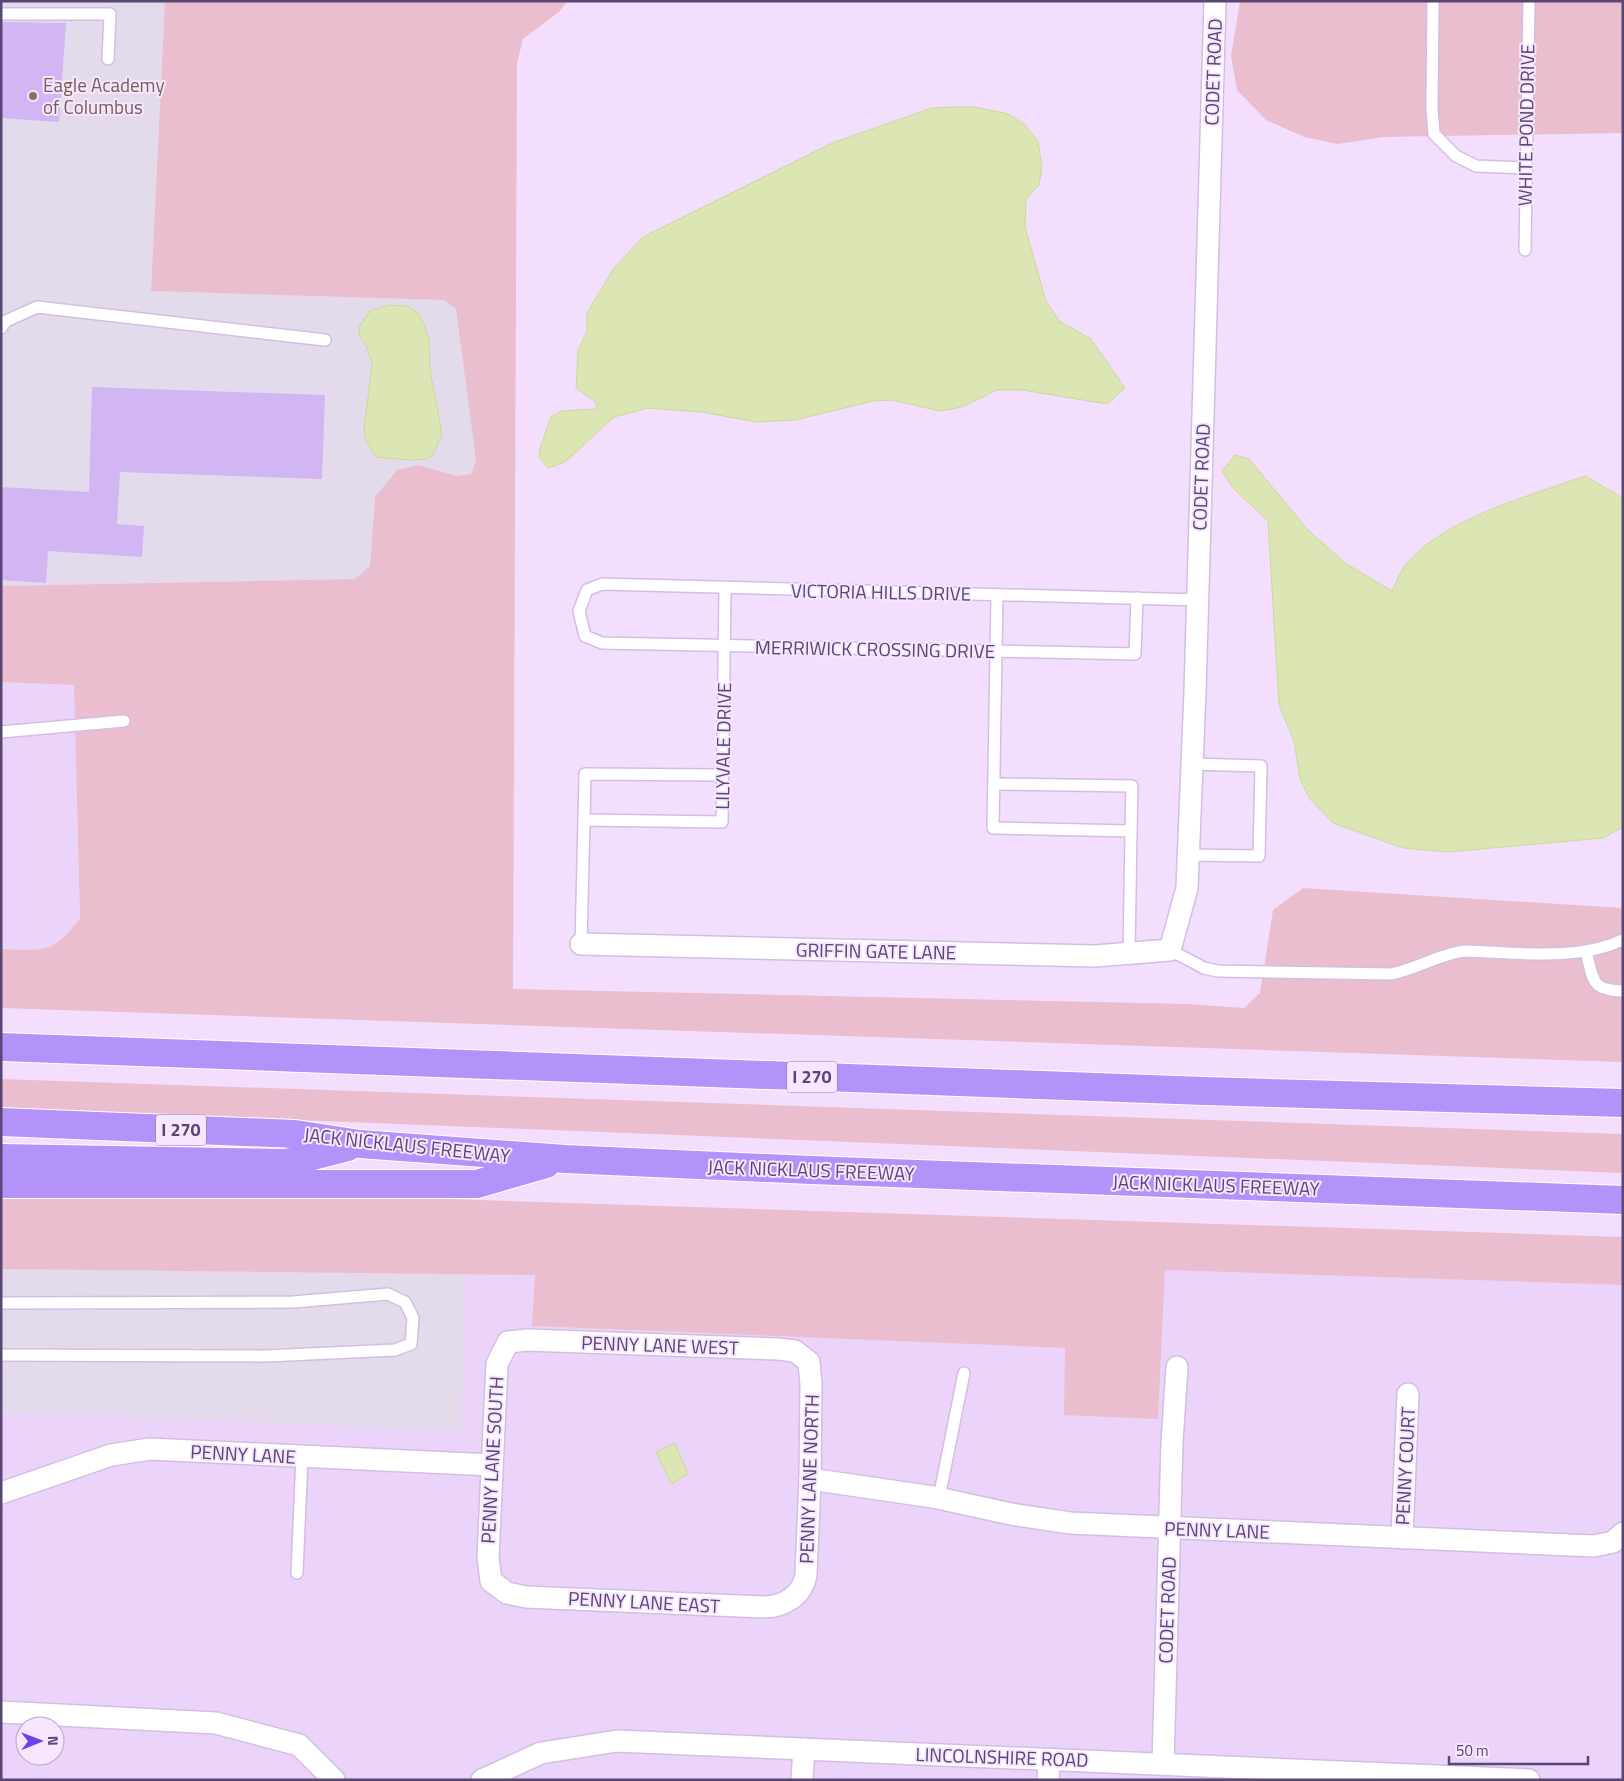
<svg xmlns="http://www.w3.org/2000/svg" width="1624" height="1781" viewBox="0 0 1624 1781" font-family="'Titillium Web',sans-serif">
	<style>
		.residential { fill: #ebd3fa; fill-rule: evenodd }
		.industrial { fill: #e3dbeb }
		.green { fill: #eabece }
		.water { fill: #dce6b4; stroke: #ccd999 }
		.building { fill: #d1b6f3 }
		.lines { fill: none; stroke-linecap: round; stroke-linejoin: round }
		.lane-casing { stroke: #d2bee3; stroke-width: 14 }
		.street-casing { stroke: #d2bee3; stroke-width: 24 }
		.highway-casing { stroke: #fff; stroke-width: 30 }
		.lane { stroke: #fff; stroke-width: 11 }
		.street { stroke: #fff; stroke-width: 21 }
		.highway { stroke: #b393fa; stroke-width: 28 }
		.education-dot { fill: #8d6e63; stroke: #f6e6ff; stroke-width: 2 }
		.labels { text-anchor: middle; stroke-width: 4; stroke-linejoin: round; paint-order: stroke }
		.shield { fill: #f6e6ff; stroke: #88769e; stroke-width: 1 }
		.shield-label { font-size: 18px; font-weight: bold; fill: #594674 }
		.street-label { font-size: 19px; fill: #594674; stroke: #f6e6ff }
		.education-label { font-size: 19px; fill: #785e54; stroke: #f6e6ff; text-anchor: start }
	</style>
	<rect width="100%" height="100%" fill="#f3dffd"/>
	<!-- residential -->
	<g class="residential">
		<path d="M 1,682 L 74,685 L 80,918 L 64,940 L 42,950 L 1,949 Z"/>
		<path d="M 1165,1270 L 1623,1285 L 1623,1780 L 1,1780 L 1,1411 L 461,1431 L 466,1273 L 535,1275 L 532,1326 L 1065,1348 L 1158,1419 ZM 25,1726 L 55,1726 L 55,1756 L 25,1756 Z"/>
	</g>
	<!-- industrial -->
	<g class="industrial">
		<path d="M 1,1 L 165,1 L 151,291 L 444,300 L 456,309 L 476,461 L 471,474 L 457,476 L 419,465 L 375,497 L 370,566 L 355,579 L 1,586 Z"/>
		<path d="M 1,1269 L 466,1273 L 461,1431 L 1,1411 Z"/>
	</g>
	<!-- green -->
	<g class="green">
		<path d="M 165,1 L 567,1 L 560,11 L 523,39 L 517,63 L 513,989 L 1188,1004 L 1244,1008 L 1260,993 L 1273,910 L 1303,888 L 1623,908 L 1623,1062 L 1,1008 L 1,949 C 44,950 53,955 80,918 L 74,685 L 1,682 L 1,586 L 355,579 L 370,566 L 375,497 L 397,470 L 419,465 L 457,476 L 471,474 L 476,461 L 456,309 L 444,300 L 151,291 Z"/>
		<path d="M 1240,1 L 1623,1 L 1623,133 L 1384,137 L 1338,144 L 1304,137 L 1266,120 L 1237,90 L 1231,56 Z"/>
		<path d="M 1,1079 L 1623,1134 L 1623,1173 L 1,1108 Z"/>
		<path d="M 1,1190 L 227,1192 L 1623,1237 L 1623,1285 L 1165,1270 L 1158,1419 L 1064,1415 L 1065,1348 L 532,1326 L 535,1275 L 1,1269 Z"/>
	</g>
	<!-- water -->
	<g class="water">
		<path d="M 957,107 L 975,107 L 1008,114 L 1024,124 L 1038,141 L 1042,167 L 1039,185 L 1026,199 L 1025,227 L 1046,301 L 1059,321 L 1091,339 L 1125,388 L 1107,404 L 1023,390 L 997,390 L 962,407 L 940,411 L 892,400 L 873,401 L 795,420 L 757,422 L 701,412 L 648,408 L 614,417 L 565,462 L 548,468 L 540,458 L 539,451 L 551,417 L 561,411 L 596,409 L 596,402 L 576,388 L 578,351 L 587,331 L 587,313 L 614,268 L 643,237 L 832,143 L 932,108 Z"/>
		<path d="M 389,305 L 407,306 L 417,312 L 424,324 L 429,340 L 430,370 L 442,434 L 433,455 L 425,459 L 411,460 L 376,457 L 366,440 L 364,430 L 372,364 L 367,347 L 359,335 L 359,327 L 370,311 Z"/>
		<path d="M 1235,455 L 1249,459 L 1308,530 L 1345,563 L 1392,591 C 1396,584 1399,574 1404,567 C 1440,519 1530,496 1585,476 L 1623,498 L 1623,827 L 1603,838 L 1448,852 L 1403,848 L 1333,823 L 1310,799 L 1300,779 L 1294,741 L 1279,705 L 1268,521 L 1234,489 L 1222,471 Z"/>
		<path d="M 675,1443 L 688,1474 L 671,1484 L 656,1452 Z"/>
	</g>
	<!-- building -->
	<g class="building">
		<path d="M 2,22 L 66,23 L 59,122 L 1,118 Z"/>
		<path d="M 92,387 L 325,395 L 322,479 L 120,472 L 117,524 L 144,526 L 142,557 L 48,551 L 46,583 L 1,580 L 1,487 L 89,492 Z"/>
	</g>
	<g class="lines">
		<defs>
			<g id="lane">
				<path d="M 1433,1 L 1432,108 L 1434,134 L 1456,156 L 1476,166 L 1526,168"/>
				<path d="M 1,14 L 110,14 L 108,59"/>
				<path d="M 1525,250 L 1529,1"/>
				<path d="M 1,328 L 6,321 L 37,307 L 325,340"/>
				<path d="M 997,595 L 993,828 L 1131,831 L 1129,953"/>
				<path d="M 1137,598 L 1135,654 L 602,643 L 585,636 L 579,611 L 587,590 L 602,584 L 1198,600"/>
				<path d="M 1,732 L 124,721"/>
				<path d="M 994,784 L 1132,786 L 1131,831"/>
				<path d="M 584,820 L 585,774 L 722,775"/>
				<path d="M 1188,855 L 1259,856 L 1261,766 L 1192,764"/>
				<path d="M 581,944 L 584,820 L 722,822 L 725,588"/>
				<path d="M 1170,950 L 1204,968 L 1218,971 L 1391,974 C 1417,969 1439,954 1465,951 C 1516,952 1575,962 1623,940"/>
				<path d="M 1586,952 C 1594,980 1590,990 1623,991"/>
				<path d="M 1,1303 L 293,1302 L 388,1294 L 405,1302 L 413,1318 L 411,1344 L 395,1350 L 266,1356 L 1,1355"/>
				<path d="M 939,1498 L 964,1373"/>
				<path d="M 297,1573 L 302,1457"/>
			</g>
			<g id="street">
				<path d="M 581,944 L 1095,956 L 1170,950 L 1187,888 L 1195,692 L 1215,1"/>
				<path d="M 527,1340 L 778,1349 L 795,1351 L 809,1362 L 811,1384 L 810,1479 L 806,1575 C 802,1596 784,1607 763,1607 L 526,1597 L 507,1593 L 491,1581 L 488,1557 L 497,1364 L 508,1342 Z"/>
				<path d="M 810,1479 L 933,1497 L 1011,1514 L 1070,1523 L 1594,1546 L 1613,1542 L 1623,1533"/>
				<path d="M 1,1493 L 111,1455 L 150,1449 L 492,1465"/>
				<path d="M 1402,1538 L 1408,1394"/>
				<path d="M 1,1712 L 216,1723 L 299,1745 L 334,1780"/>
				<path d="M 1163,1764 L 1172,1442 L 1177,1367"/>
				<path d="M 482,1780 L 541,1753 L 617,1741 L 1529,1780"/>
				<path d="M 802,1780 L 804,1749"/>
				<path d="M 1048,1780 L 1049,1760"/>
			</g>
			<g id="highway">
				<path d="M 1,1047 L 1204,1091 L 1623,1103"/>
				<path d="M 1,1122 L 295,1134 L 360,1144 L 565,1159 L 811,1170 L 1623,1200"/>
				<path d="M 1,1158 L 286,1163 L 348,1147"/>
				<path d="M 1,1184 L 477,1184 L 546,1164"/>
			</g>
		</defs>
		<!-- lane casing -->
		<use href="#lane" class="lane-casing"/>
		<!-- street casing -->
		<use href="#street" class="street-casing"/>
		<!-- highway casing -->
		<use href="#highway" class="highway-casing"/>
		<!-- lane -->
		<use href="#lane" class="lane"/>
		<!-- street -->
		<use href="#street" class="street"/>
		<!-- highway -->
		<use href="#highway" class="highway"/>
	</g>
	<!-- markers -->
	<circle class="education-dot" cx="33" cy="96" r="5"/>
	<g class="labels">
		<!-- shield labels -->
		<g class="shield">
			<rect x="787" y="1061.5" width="50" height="31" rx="4"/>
			<rect x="156" y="1114.5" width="50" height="31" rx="4"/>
		</g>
		<g class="shield-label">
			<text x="812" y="1083">I 270</text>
			<text x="181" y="1136">I 270</text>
		</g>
		<!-- street labels -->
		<g class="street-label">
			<text transform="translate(1213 72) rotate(-88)" y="7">CODET ROAD</text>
			<text transform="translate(1526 125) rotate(-89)" y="7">WHITE POND DRIVE</text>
			<text transform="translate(1201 477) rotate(-88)" y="7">CODET ROAD</text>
			<text transform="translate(881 592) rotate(1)" y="7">VICTORIA HILLS DRIVE</text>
			<text transform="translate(875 649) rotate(1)" y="7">MERRIWICK CROSSING DRIVE</text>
			<text transform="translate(723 746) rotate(-89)" y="7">LILYVALE DRIVE</text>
			<text transform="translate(876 951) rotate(1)" y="7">GRIFFIN GATE LANE</text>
			<text transform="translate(407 1145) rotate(6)" y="7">JACK NICKLAUS FREEWAY</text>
			<text transform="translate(811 1170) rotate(2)" y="7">JACK NICKLAUS FREEWAY</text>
			<text transform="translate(1216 1185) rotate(2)" y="7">JACK NICKLAUS FREEWAY</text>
			<text transform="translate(660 1345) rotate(2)" y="7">PENNY LANE WEST</text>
			<text transform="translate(243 1454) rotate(3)" y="7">PENNY LANE</text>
			<text transform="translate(492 1460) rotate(-87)" y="7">PENNY LANE SOUTH</text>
			<text transform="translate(1405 1466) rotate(-87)" y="7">PENNY COURT</text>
			<text transform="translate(809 1479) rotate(-88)" y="7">PENNY LANE NORTH</text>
			<text transform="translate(1217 1530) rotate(2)" y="7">PENNY LANE</text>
			<text transform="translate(644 1602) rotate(3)" y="7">PENNY LANE EAST</text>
			<text transform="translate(1167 1610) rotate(-88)" y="7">CODET ROAD</text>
			<text transform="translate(1002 1757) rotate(2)" y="7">LINCOLNSHIRE ROAD</text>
		</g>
		<!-- education labels -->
		<g class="education-label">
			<text x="43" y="92">Eagle Academy<tspan x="43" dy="22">of Columbus</tspan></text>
		</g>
	</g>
	<!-- border -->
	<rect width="1624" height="1781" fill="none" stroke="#594674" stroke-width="5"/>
	<!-- north arrow -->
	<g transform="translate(40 1741) rotate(89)"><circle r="24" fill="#f6e6ff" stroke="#b7a6c7"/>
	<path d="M0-4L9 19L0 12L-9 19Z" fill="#6e3fec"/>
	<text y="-8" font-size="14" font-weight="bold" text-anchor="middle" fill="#594674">N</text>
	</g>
	<!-- scale -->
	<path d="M1449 1756v8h139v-8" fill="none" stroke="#594674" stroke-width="2.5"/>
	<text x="1456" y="1756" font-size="15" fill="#594674" stroke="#f6e6ff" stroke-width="4" paint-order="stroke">50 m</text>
</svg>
